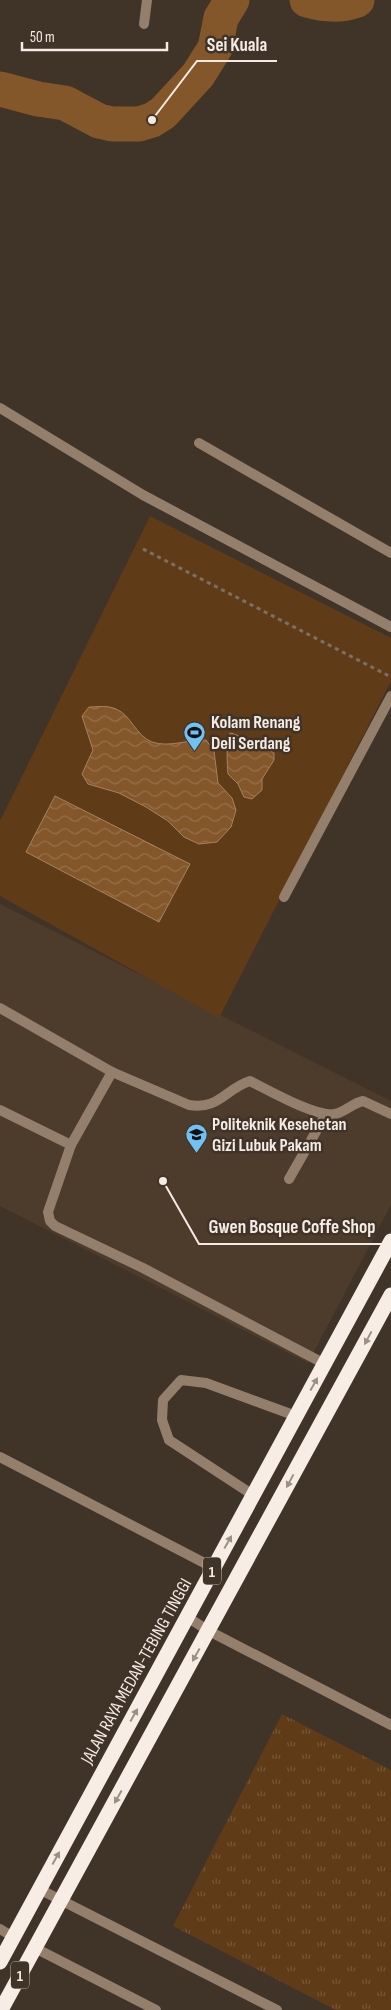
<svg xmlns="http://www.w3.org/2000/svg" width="391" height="2010" viewBox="0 0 391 2010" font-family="'Sofia Sans Condensed',sans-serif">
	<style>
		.built { fill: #4d3c2c }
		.grass { fill: url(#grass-tufts) }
		.pitch { fill: #5f3c17 }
		.water { fill: url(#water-waves); stroke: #a58362 }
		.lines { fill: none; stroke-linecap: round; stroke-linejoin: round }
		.river { stroke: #84572a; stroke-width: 35 }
		.path { stroke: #7b7066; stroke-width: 3; stroke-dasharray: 4 4; stroke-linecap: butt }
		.lane { stroke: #947f6c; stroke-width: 10 }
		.street { stroke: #947f6c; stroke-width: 10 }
		.highway { stroke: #f7ede4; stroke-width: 15 }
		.oneway { fill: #9c9086 }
		.labels { text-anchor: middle; stroke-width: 5; stroke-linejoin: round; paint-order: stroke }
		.shield { fill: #403328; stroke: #bdb4ac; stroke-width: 1 }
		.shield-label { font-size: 16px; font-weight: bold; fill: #f3ebe4 }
		.poi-label { font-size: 18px; font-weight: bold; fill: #f3ebe4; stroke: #403328; text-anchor: start }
		.street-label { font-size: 18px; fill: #f3ebe4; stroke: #403328 }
		.leader { fill: none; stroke: #f3ebe4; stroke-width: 2 }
		.callout-dot { fill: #f3ebe4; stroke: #403328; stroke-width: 2 }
		.callout-label { font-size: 19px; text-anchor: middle; font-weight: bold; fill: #f3ebe4; stroke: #403328; stroke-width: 5; stroke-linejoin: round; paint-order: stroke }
	</style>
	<defs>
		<pattern id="grass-tufts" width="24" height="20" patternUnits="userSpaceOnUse" patternTransform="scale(1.25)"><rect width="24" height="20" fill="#5f3c17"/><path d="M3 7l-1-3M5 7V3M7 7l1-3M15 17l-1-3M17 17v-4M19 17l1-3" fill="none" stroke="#765839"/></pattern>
		<pattern id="water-waves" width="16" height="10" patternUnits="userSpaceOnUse" patternTransform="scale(1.25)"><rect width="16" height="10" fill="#84572a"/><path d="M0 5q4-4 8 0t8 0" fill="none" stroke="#966f49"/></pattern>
	</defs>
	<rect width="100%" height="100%" fill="#403328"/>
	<!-- built -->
	<path class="built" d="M 0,904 L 391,1101 L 391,1205 L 308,1363 L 0,1206 Z"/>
	<!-- grass -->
	<path class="grass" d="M 282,1714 L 391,1770 L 391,2010 L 336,2010 L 173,1926 Z"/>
	<!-- pitch -->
	<path class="pitch" d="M 150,516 L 391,638 L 391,681 L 219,1018 L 0,896 L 0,821 Z"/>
	<!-- water -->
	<g class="water">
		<path d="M 89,707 C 98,707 107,705 116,709 C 131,715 136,736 152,742 C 169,748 189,739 206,740 L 214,751 L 218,783 L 232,798 L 236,810 L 231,827 L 217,842 L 199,844 L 184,837 L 168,821 L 146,807 L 119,793 L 88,784 L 82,774 L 93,750 L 82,716 Z"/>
		<path d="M 230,733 C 242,735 247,744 259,748 C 265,749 268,749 274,753 L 274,760 L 262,779 L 262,790 L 252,799 L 244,797 L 238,784 L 228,774 C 227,764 226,742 230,733 Z"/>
		<path d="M 55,796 L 190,864 L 159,922 L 26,852 Z"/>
	</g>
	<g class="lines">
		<!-- river -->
		<g class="river">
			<path d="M 307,0 C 324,5 341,6 357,0"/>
			<path d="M 0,89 L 38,99 L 65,103 L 99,121 L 112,124 L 139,124 L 152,120 L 163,113 L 198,75 L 215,48 L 221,18 L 232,0"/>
		</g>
		<!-- path -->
		<path class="path" d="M 143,549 L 391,677"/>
		<!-- lane -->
		<g class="lane">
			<path d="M 0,408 L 143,495 L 391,627"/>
			<path d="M 199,443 L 391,553"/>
			<path d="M 284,897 L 391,696"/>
			<path d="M 0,1008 L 112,1072 L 189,1105 C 219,1110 225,1089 250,1081 C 268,1090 317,1118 335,1114 C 345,1112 353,1103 363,1101 L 391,1114"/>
			<path d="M 0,1110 L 71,1145 L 112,1072"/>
			<path d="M 71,1145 L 48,1212 L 50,1221 L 55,1226 L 143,1268 L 325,1364"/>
			<path d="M 289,1179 L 326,1114"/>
			<path d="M 253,1495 L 169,1440 L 162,1420 L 163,1400 L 181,1380 L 206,1383 L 296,1416"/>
			<path d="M 187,1617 L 209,1631 L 391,1725"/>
		</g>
		<!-- street -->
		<g class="street">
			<path d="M 144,24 L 147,0"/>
			<path d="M 0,1457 L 214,1568"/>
			<path d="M 39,1889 L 277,2010"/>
			<path d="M 0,1929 L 13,1937"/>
			<path d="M 35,1948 L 156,2010"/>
		</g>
		<!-- highway -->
		<g class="highway">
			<path d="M 0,1962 L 391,1241"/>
			<path d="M 1,2010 L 391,1295"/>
		</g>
	</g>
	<!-- one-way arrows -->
	<defs><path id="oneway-solid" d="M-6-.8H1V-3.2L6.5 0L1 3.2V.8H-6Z" transform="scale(1.25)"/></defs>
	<g class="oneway">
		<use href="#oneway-solid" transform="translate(368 1338) rotate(118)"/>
		<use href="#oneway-solid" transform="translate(314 1384) rotate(-61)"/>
		<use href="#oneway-solid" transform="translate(290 1481) rotate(118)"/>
		<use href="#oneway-solid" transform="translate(228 1542) rotate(-61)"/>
		<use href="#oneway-solid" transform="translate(196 1655) rotate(119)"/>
		<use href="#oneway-solid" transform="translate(134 1715) rotate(-61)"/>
		<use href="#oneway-solid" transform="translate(118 1797) rotate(119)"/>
		<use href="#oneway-solid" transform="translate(56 1858) rotate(-61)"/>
	</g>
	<!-- icons -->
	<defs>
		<symbol id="stadium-pin" viewBox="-11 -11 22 30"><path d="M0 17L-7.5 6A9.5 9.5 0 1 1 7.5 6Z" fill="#6fc2f4" stroke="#403328"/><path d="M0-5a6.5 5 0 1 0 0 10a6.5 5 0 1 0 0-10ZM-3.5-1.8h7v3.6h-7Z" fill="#111"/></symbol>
		<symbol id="university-pin" viewBox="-11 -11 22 30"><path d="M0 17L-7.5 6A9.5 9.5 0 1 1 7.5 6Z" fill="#6fc2f4" stroke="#403328"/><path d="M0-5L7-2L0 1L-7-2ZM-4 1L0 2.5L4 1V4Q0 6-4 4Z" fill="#111"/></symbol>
	</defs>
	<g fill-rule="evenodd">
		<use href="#stadium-pin" x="182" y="720" width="25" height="34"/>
		<use href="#university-pin" x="184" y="1122" width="25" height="34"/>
	</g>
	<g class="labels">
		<!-- shield labels -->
		<g class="shield">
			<rect x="203" y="1557.5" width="18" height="27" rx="4"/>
			<rect x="11" y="1961.5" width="18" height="27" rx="4"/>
		</g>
		<g class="shield-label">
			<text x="212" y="1577">1</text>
			<text x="20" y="1981">1</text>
		</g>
		<!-- poi labels -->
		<g class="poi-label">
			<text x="211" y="728">Kolam Renang<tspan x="211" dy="21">Deli Serdang</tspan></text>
			<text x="212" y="1130">Politeknik Kesehetan<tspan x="212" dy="21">Gizi Lubuk Pakam</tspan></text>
		</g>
		<!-- street labels -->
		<g class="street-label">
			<text transform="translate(136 1671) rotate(-61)" y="6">JALAN RAYA MEDAN-TEBING TINGGI</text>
		</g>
	</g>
	<!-- callouts -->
	<path class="leader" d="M152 120L197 61H277M163 1181L199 1244H386"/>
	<g class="callout-dot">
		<circle cx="152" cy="120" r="5"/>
		<circle cx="163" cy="1181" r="5"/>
	</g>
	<g class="callout-label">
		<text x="237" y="51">Sei Kuala</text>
		<text x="292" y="1233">Gwen Bosque Coffe Shop</text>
	</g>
	<!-- scale -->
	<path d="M22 42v8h145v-8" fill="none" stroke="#f3ebe4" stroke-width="2.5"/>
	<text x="30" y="42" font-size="15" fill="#f3ebe4" stroke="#403328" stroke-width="4" paint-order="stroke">50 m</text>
</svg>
